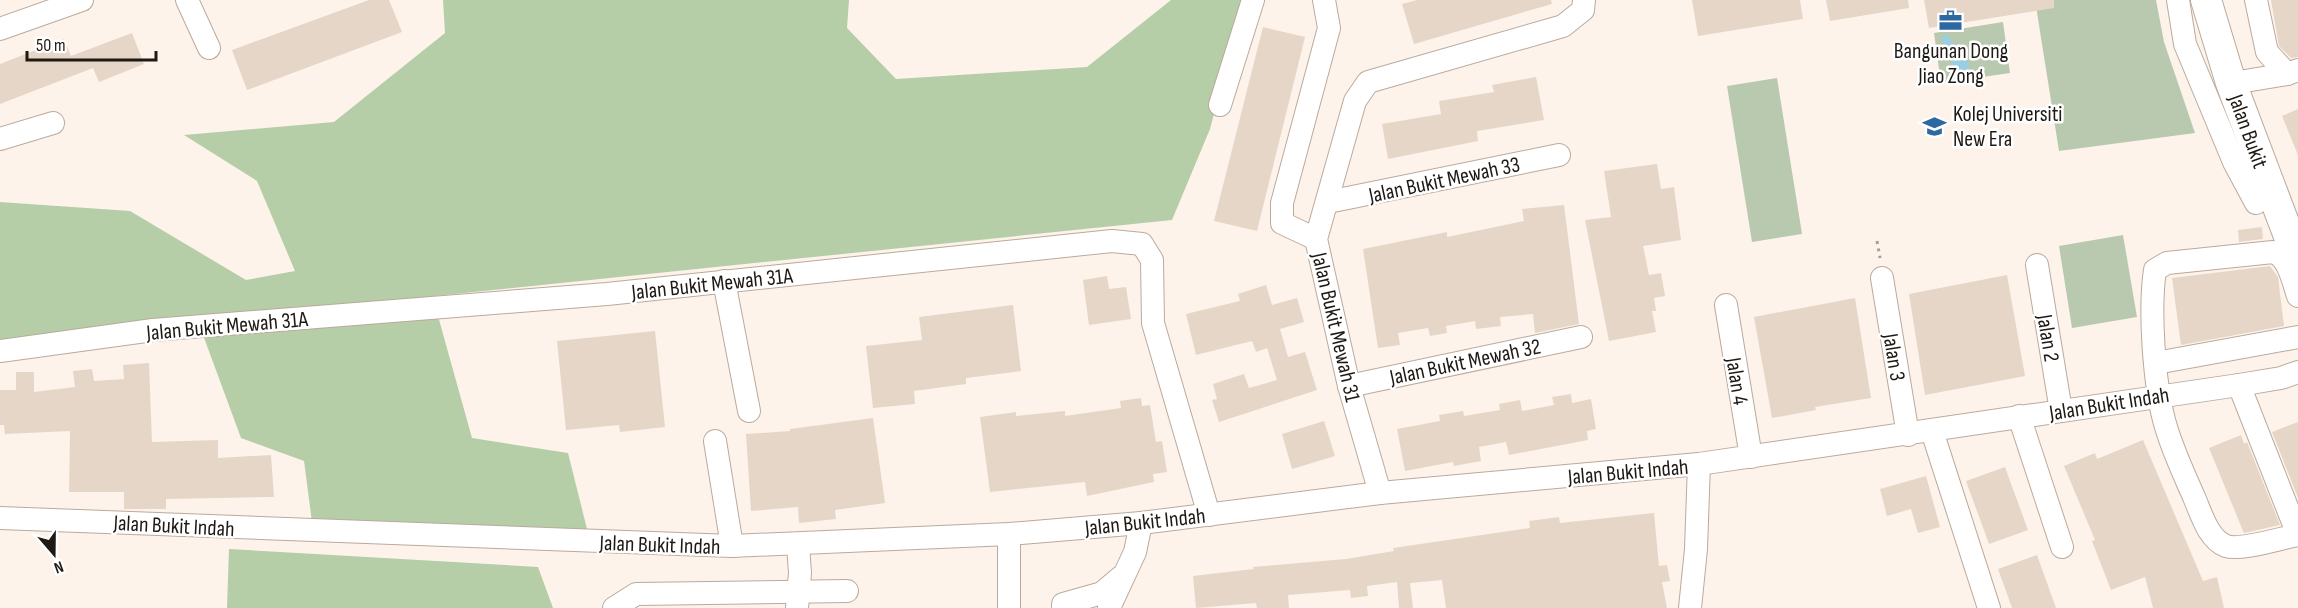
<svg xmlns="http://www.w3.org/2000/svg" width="2298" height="608" viewBox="0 0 2298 608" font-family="'Sofia Sans Condensed',sans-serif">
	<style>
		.green { fill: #b8c9af }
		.forest { fill: #b5cea7 }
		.water { fill: #9acee1 }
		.building { fill: #e6d6c7 }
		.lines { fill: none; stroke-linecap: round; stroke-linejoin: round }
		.minor-casing { stroke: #baaa9c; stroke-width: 24 }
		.major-casing { stroke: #baaa9c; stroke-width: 32 }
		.path { stroke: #a69e97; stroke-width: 3; stroke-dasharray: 3 4.5; stroke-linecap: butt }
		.minor { stroke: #fff; stroke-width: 22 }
		.major { stroke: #fff; stroke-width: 30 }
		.labels { text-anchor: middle; stroke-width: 5; stroke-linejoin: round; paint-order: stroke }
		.poi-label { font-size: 22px; fill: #1f1914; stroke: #fff }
		.street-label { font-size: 22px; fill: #1f1914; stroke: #fff }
	</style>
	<rect width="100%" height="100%" fill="#fdf3ea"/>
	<!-- green -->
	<g class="green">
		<path d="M 2035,0 L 2156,0 L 2164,42 L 2195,133 L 2059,151 Z"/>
		<path d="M 2003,22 L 2010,73 L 1941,83 L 1934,33 Z"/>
		<path d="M 1777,78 L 1802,234 L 1752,242 L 1727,86 Z"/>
		<path d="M 2123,235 L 2137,317 L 2072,328 L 2059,246 Z"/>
	</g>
	<!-- forest -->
	<g class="forest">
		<path d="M 443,0 L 849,0 L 847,28 L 896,79 L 1087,67 L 1171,0 L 1244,0 L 1210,129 L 1172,220 L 0,341 L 0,202 L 130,211 L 246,280 L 295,271 L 257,181 L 184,135 L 334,122 L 445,33 Z"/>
		<path d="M 438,316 L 472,438 L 568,453 L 587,529 L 312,522 L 304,461 L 241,438 L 203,335 Z"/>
		<path d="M 229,549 L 538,567 L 553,608 L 227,608 Z"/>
	</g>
	<!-- water -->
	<path class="water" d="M 1947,35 L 1967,60 L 1972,74 L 1967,80 L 1960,80 L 1941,37 Z"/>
	<!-- building -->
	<g class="building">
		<path d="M 369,0 L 389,0 L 402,32 L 247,90 L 232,50 Z"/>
		<path d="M 1417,0 L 1551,0 L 1552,4 L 1414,44 L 1402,4 Z"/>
		<path d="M 1692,0 L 1800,0 L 1803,19 L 1698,36 Z"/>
		<path d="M 1826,0 L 1908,0 L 1909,8 L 1830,21 Z"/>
		<path d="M 1924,0 L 2054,0 L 2054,8 L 1929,28 Z"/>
		<path d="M 2271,0 L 2298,0 L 2298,57 L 2291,58 L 2279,46 Z"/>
		<path d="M 1263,27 L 1305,37 L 1257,231 L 1214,221 Z"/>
		<path d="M 132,33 L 144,64 L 99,82 L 93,68 L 0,104 L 0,64 L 64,39 L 71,56 Z"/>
		<path d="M 1536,77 L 1544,120 L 1477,131 L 1478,141 L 1388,159 L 1382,124 L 1441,114 L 1439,101 L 1494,92 L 1492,85 Z"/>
		<path d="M 2298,109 L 2298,155 L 2282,116 Z"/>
		<path d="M 1657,164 L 1661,189 L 1674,187 L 1681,240 L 1643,246 L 1649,275 L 1661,273 L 1665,296 L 1654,298 L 1656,311 L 1652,311 L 1656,332 L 1609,341 L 1585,220 L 1611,217 L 1604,171 Z"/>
		<path d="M 1564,205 L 1579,324 L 1535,333 L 1533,314 L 1500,317 L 1501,326 L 1476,329 L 1475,321 L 1446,326 L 1447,333 L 1430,336 L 1428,328 L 1398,333 L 1400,345 L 1378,348 L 1363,249 L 1447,232 L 1447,237 L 1524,221 L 1522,209 Z"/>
		<path d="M 2262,227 L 2263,239 L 2239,242 L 2238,230 Z"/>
		<path d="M 2270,266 L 2278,277 L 2284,326 L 2181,345 L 2172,278 Z"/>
		<path d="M 2007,275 L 2025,376 L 1925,395 L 1909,294 Z"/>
		<path d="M 1107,276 L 1109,289 L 1126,287 L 1131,319 L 1089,325 L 1083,280 Z"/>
		<path d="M 1266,285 L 1272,305 L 1297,298 L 1304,322 L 1280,329 L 1288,357 L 1305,352 L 1317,390 L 1219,422 L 1212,400 L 1217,399 L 1213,384 L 1244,374 L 1249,388 L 1277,380 L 1267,348 L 1256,352 L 1252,341 L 1196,355 L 1186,314 L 1240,301 L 1238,294 Z"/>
		<path d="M 1855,298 L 1871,398 L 1815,407 L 1816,410 L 1772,418 L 1754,317 Z"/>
		<path d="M 1013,305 L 1021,371 L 966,378 L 966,384 L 914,391 L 915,404 L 873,408 L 866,346 L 922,340 L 919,317 Z"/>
		<path d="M 655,331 L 665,427 L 620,432 L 619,425 L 566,430 L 557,341 Z"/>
		<path d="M 149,363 L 152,442 L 218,440 L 218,458 L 271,455 L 274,497 L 166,499 L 166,509 L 124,509 L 124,492 L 69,492 L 70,431 L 5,434 L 4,425 L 0,425 L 0,390 L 16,390 L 16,372 L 34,372 L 34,392 L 75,387 L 73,371 L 92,369 L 94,381 L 124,379 L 123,365 Z"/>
		<path d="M 1571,394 L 1572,403 L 1591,399 L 1596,429 L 1587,431 L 1588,440 L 1509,455 L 1506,442 L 1479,447 L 1481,461 L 1454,466 L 1453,462 L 1405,471 L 1397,429 L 1440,421 L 1439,415 L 1463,411 L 1464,416 L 1500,410 L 1499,404 L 1520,400 L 1522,411 L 1554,405 L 1552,397 Z"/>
		<path d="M 1141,398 L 1142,406 L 1150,405 L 1156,442 L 1162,441 L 1167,472 L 1153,474 L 1154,482 L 1087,496 L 1085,482 L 990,492 L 980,417 L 1016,412 L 1016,416 L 1065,411 L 1065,416 L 1121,408 L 1120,401 Z"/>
		<path d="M 873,418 L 885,503 L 835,510 L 836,519 L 799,523 L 798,507 L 751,511 L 746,434 L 790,431 L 790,429 Z"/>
		<path d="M 1324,421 L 1335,456 L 1292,469 L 1282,434 Z"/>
		<path d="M 2298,422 L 2298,498 L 2272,432 Z"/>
		<path d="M 2241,435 L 2244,444 L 2247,442 L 2280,525 L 2244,533 L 2241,526 L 2209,448 Z"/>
		<path d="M 2143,440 L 2203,581 L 2217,577 L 2224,608 L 2153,608 L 2145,577 L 2111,590 L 2092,541 L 2095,540 L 2064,466 L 2095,453 L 2097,459 Z"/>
		<path d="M 2005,467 L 2028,530 L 1989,544 L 1966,481 Z"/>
		<path d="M 1926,476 L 1940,527 L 1918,533 L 1911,509 L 1887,516 L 1880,489 Z"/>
		<path d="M 1654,513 L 1659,566 L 1667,565 L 1670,581 L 1662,582 L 1667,608 L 1446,608 L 1442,580 L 1410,583 L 1413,608 L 1399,608 L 1397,582 L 1367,586 L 1368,596 L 1351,598 L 1350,590 L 1288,595 L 1289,608 L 1257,608 L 1256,603 L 1196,608 L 1193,576 L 1254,569 L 1253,567 L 1346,559 L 1394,551 L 1393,548 L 1530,528 L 1529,521 L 1559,517 L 1560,523 Z"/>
		<path d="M 2037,555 L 2056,608 L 2012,608 L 1998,569 Z"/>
	</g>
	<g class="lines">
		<defs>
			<g id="minor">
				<path d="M 187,0 L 209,48"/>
				<path d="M 2178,0 L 2185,44 L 2234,162 L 2256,203"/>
				<path d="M 2256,0 L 2267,52 L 2287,74 L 2298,70"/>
				<path d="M 0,29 L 82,0"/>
				<path d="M 2245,81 L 2287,74"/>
				<path d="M 1220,105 L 1253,0"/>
				<path d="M 0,139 L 53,123"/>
				<path d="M 1328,202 L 1559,155"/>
				<path d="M 1316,239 L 1282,223 L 1282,203 L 1329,28 L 1324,0"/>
				<path d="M 2037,265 L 2061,411"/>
				<path d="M 1882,278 L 1908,435"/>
				<path d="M 724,281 L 749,411"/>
				<path d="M 1726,305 L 1751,457"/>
				<path d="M 0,351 L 153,330 L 607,294 L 1112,241 L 1142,244 L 1152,260 L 1153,323 L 1209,515"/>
				<path d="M 2156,363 L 2298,337"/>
				<path d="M 2239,385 L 2298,535 C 2281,538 2241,551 2226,546 C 2208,539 2201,513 2194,497 C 2183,472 2171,447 2164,420 C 2154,381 2149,310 2155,270 L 2167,263 L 2273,252 C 2289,257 2293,282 2298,296"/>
				<path d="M 1349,386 L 1581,337"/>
				<path d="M 2019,416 L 2062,547"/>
				<path d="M 1932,431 L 1989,608"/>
				<path d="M 715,441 L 732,546"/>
				<path d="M 1380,493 L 1349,386 L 1316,239 L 1355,101 L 1368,82 L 1563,26 L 1583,10 L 1584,0"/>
				<path d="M 0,518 L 732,546 L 1009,534 L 1141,523 L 1380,493 L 1699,464 L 2239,385 L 2281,378 L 2298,372"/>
				<path d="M 1009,534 L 1009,608"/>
				<path d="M 614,608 L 636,594 L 847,591"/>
				<path d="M 797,608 L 800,573 L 798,545"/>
				<path d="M 1063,608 L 1063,604 L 1102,593 L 1121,577"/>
				<path d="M 1109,608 L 1135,552 L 1141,523"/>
				<path d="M 1690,608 L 1696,549 L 1699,464"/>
			</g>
			<path id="major" d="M 2206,0 L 2231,83 L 2298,260"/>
		</defs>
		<!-- minor casing -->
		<use href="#minor" class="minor-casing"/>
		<!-- major casing -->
		<use href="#major" class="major-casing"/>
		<!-- path -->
		<path class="path" d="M 1877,241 L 1880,258"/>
		<!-- minor -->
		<use href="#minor" class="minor"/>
		<!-- major -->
		<use href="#major" class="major"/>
	</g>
	<!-- icons -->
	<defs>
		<symbol id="office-bare" viewBox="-9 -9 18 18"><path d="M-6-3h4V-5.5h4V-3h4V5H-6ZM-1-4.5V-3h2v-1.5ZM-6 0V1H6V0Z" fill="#2d68a0" stroke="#fff" stroke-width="2.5" paint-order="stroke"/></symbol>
		<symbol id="university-bare" viewBox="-9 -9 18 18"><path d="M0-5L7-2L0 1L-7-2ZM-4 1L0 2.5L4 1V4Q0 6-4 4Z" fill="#2d68a0" stroke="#fff" stroke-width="2.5" paint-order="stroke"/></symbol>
	</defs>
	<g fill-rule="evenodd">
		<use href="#office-bare" x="1934" y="4" width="33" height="33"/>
		<use href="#university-bare" x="1918" y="110" width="33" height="33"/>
	</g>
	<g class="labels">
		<!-- poi labels -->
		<g class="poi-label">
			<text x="1951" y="58">Bangunan Dong<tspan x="1951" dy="25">Jiao Zong</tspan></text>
			<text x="1953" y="121" text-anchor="start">Kolej Universiti<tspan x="1953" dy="25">New Era</tspan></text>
		</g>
		<!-- street labels -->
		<g class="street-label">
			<text transform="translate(2249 131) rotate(70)" y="8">Jalan Bukit</text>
			<text transform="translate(1444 179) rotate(-12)" y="8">Jalan Bukit Mewah 33</text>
			<text transform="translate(712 283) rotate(-6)" y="8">Jalan Bukit Mewah 31A</text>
			<text transform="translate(227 325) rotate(-5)" y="8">Jalan Bukit Mewah 31A</text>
			<text transform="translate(1337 327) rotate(77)" y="8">Jalan Bukit Mewah 31</text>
			<text transform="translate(2049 338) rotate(81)" y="8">Jalan 2</text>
			<text transform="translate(1895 357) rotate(81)" y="8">Jalan 3</text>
			<text transform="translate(1465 361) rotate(-12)" y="8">Jalan Bukit Mewah 32</text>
			<text transform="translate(1738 381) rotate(81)" y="8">Jalan 4</text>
			<text transform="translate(2109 403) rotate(-9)" y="8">Jalan Bukit Indah</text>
			<text transform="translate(1628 471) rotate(-5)" y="8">Jalan Bukit Indah</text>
			<text transform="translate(1145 521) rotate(-6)" y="8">Jalan Bukit Indah</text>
			<text transform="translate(174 525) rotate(3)" y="8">Jalan Bukit Indah</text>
			<text transform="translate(660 544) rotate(2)" y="8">Jalan Bukit Indah</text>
		</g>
	</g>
	<!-- north arrow -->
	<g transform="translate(54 554) rotate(160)" stroke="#ffffff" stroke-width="4.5" paint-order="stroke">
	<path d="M0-4.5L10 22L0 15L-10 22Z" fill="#1f1914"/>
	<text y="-9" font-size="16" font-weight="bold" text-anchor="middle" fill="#1f1914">N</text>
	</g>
	<!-- scale -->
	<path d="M27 51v9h129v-9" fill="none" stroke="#1f1914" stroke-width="3"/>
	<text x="36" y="51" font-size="18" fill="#1f1914" stroke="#ffffff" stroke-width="4.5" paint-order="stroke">50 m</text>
</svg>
